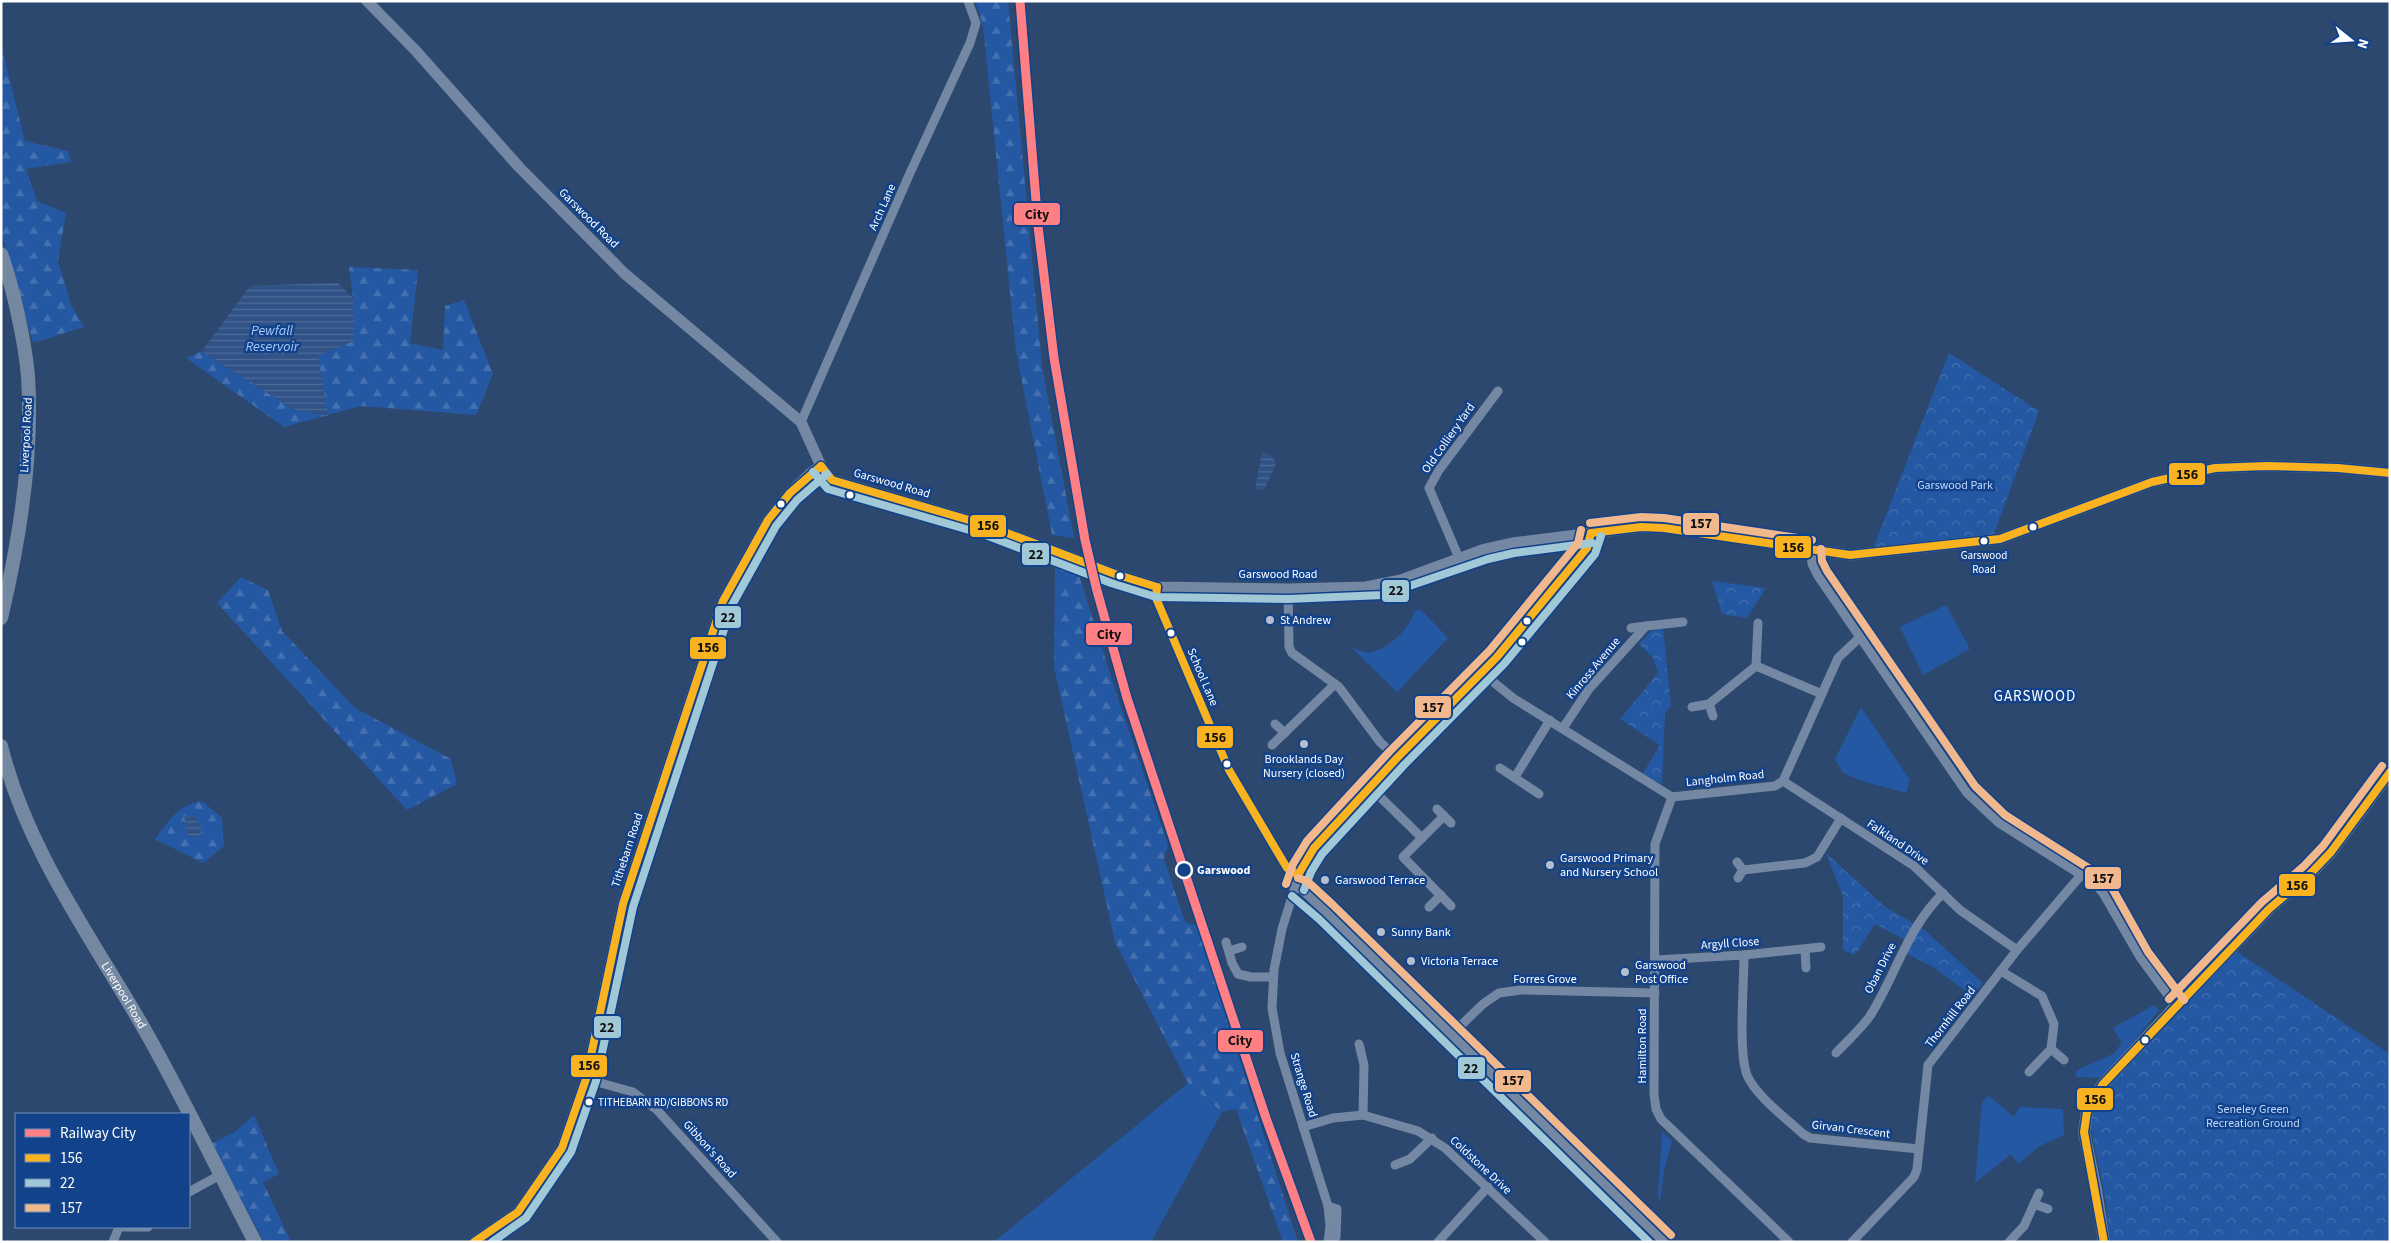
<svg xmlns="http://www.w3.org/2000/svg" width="2391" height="1243" viewBox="0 0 2391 1243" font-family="'Source Sans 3',sans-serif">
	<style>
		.green { fill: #2458a2 }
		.forest { fill: url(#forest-firs) }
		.park { fill: url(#park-crowns) }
		.water { fill: url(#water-rules) }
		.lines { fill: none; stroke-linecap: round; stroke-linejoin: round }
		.minor { stroke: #7488a4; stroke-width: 9 }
		.tertiary { stroke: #7488a4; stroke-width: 11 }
		.secondary { stroke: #6f849f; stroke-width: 12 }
		.trunk { stroke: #7588a2; stroke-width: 14 }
		.bus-1-casing { stroke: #12428a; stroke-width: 11 }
		.bus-2-casing { stroke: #12428a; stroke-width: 11 }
		.bus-3-casing { stroke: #12428a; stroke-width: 11 }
		.bus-1 { stroke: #f9b220; stroke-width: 8 }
		.bus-2 { stroke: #a0c8d7; stroke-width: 8 }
		.bus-3 { stroke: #f1b78d; stroke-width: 8 }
		.rail-1-casing { stroke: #12428a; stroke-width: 12 }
		.rail-1 { stroke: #ff8084; stroke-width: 9 }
		.bus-dot { fill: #fff; stroke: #12428a; stroke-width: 2 }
		.poi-dot { fill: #b6bfcd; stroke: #12428a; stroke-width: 2 }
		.stop-dot { fill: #12428a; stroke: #fff; stroke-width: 2.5 }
		.labels { text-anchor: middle; stroke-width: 5; stroke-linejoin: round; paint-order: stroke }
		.bus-label { font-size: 11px; fill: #fff; stroke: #12428a }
		.street-label { font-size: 12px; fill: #fff; stroke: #12428a }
		.park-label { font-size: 12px; fill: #bfd8fc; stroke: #12428a }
		.poi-label { font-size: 12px; fill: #fff; stroke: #12428a; text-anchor: start }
		.stop-label { font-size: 12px; font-weight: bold; fill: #fff; stroke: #12428a; text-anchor: start }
		.water-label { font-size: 14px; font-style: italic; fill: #a4c7f8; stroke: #12428a }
		.quarter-label { font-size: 15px; letter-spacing: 1px; fill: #fff; stroke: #12428a }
		.line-badge { stroke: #12428a; stroke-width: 2 }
		.pale-badge-label { font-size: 14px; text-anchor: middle; font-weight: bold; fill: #111 }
	</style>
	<defs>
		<pattern id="forest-firs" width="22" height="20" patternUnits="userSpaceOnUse" patternTransform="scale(1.25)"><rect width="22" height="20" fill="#2458a2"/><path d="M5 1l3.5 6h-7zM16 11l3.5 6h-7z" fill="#4571b0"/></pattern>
		<pattern id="park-crowns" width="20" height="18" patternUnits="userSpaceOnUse" patternTransform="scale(1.25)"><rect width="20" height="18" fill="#2458a2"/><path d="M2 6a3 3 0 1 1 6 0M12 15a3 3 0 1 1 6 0" fill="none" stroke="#4571b0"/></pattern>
		<pattern id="water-rules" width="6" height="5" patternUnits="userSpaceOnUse" patternTransform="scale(1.25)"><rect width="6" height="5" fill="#305287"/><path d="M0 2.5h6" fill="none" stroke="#4f6c99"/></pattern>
	</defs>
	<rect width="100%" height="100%" fill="#2d486f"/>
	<!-- green -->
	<g class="green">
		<path d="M 1946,605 L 1970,649 L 1923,675 L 1900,627 Z"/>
		<path d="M 1420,609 L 1448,638 L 1397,692 L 1351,647 C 1358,650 1364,653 1371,652 C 1388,649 1410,629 1414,612 Z"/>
		<path d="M 1861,707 L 1910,780 L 1906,793 L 1862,781 L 1843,773 L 1835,759 Z"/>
		<path d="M 2154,1005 L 2159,1010 L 2128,1049 L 2101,1078 L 2075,1077 L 2077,1070 L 2113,1054 L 2122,1043 L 2113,1028 Z"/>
		<path d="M 1188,1083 L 1222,1112 L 1151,1242 L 994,1242 Z"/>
		<path d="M 1988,1095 L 2014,1117 L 2019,1107 L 2063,1109 L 2064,1135 L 2040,1146 L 2018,1164 L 2011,1154 L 1975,1183 L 1982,1103 Z"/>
		<path d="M 1662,1132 L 1672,1141 L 1664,1171 L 1660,1203 L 1658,1195 Z"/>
		<path d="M 2390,1219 L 2390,1242 L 2362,1242 Z"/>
	</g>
	<!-- forest -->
	<g class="forest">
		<path d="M 975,1 L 1008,1 L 1042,366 L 1074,538 L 1052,535 L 1016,351 L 983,26 Z"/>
		<path d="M 1,45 L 25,141 L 68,151 L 71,162 L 26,169 L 37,201 L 66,213 L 58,261 L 71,305 L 84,327 L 33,343 L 1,232 Z"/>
		<path d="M 349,267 L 418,270 L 410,343 L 443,350 L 445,306 L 464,300 L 493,374 L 476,415 L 361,406 L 284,427 L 186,358 L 202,351 L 293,409 L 327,415 L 318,356 L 353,298 Z"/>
		<path d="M 1055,566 L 1079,575 L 1119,702 L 1168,845 L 1164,859 L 1185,922 L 1197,926 L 1298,1242 L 1283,1242 L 1236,1109 L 1222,1112 L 1188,1083 L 1115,942 L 1054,667 Z"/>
		<path d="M 241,577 L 268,590 L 282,631 L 355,708 L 451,759 L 457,784 L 407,810 L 217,603 Z"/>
		<path d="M 202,801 L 222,818 L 224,846 L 203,863 L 155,839 C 169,821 178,805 202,801 Z"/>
		<path d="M 254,1115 L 279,1174 L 263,1182 L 291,1242 L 264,1242 L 211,1144 L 236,1131 Z"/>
	</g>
	<!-- park -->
	<g class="park">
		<path d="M 1949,353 L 2039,411 L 1994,534 L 1872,551 Z"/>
		<path d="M 1712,581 L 1766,588 L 1747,618 L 1722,614 Z"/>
		<path d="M 1663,628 L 1671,706 L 1665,713 L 1662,784 L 1642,775 L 1660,745 L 1620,719 L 1658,673 L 1653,658 L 1639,644 L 1651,631 Z"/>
		<path d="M 1826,853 L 1885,907 L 1922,928 L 1983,983 L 1973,996 L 1928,964 L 1900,951 L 1905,940 L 1875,924 L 1855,955 L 1843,950 L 1843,896 Z"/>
		<path d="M 2236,951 L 2390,1054 L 2390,1219 L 2362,1242 L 2110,1242 L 2106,1203 L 2091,1128 L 2092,1117 L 2102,1094 Z"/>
	</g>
	<!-- water -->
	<g class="water">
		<path d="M 338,283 L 353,298 L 354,341 L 318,356 L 328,416 L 293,409 L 202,351 L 250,286 Z"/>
		<path d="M 1262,453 L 1271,455 L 1276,464 L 1264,490 L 1255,489 Z"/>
		<path d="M 184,816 L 195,816 C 199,823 204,828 199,837 L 188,836 Z"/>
	</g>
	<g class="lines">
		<!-- minor -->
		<g class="minor">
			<path d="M 801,422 L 910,173 L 970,43 L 976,23 L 968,1"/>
			<path d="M 1811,550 L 1812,564 L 1818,576 L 1967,793 L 1999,823 L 2094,883 L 2103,893 L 2140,957 L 2176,1006"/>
			<path d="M 1459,558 L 1429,488 L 1439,470 L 1498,391"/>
			<path d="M 1157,587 L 1156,598 L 1229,770 L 1287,868 L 1298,875"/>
			<path d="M 1288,589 L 1289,647 L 1292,653 L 1339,687 L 1380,742 L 1397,758"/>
			<path d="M 1631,628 L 1646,626"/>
			<path d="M 1756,666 L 1758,623"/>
			<path d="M 1481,672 L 1513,698 L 1672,797 L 1775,786 L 1783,781 L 1838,658 L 1859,638"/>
			<path d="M 1709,704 L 1713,716"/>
			<path d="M 1692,707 L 1709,704 L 1756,666 L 1822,694"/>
			<path d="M 1275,724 L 1285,733"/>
			<path d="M 1563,728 L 1589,689 L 1646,626 L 1683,622"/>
			<path d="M 1272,745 L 1335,684"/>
			<path d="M 1500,768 L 1539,794"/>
			<path d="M 1515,777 L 1550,720"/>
			<path d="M 1783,781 L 1914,866 L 1960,910 L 2017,950"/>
			<path d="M 1370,787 L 1422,838"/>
			<path d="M 1672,797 L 1655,844 L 1654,1094 L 1656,1109 L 1661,1119 L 1789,1242"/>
			<path d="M 1437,809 L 1451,823"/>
			<path d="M 1444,816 L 1403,857 L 1451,906"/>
			<path d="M 1737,862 L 1743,870 L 1738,878"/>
			<path d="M 1743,870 L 1805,863 L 1817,857 L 1841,818"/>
			<path d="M 1295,887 L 1301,889 L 1326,912 L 1664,1242"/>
			<path d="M 1429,907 L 1441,895"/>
			<path d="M 1226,942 L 1232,963 L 1238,974 L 1251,977 L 1273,977"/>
			<path d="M 1805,949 L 1806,968"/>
			<path d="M 1229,951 L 1242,947"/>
			<path d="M 1744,955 C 1744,984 1738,1051 1747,1075 C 1755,1095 1787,1119 1803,1134 L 1810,1138 L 1919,1149"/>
			<path d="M 1656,960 L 1744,955 L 1821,947"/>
			<path d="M 2001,971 L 2042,996 L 2054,1024 L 2051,1049 L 2029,1072"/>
			<path d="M 1452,1034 L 1483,1004 L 1499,993 L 1521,990 L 1655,993"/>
			<path d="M 1359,1044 L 1364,1065 L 1363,1115"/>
			<path d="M 2051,1049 L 2064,1060"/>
			<path d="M 1836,1053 C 1847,1041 1861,1029 1870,1016 C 1897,973 1906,930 1943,893"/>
			<path d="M 586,1079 L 633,1092 L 657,1110 L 777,1242"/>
			<path d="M 1303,1127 L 1333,1118 L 1363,1115 L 1418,1131 L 1445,1148 L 1545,1242"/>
			<path d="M 1395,1165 L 1410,1159 L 1432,1138"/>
			<path d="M 189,1192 L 220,1175"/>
			<path d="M 2034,1204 L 2048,1209"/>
			<path d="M 1328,1206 L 1337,1209 L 1336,1237 L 1329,1239"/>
			<path d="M 124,1227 L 148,1227"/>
			<path d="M 113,1242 L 119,1227"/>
			<path d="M 1328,1242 L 1330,1226 L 1328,1206 L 1280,1053 L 1272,1008 L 1274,970 L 1282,929 L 1295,887 L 1307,859 L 1326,835 L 1397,758 L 1497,657 L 1587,548 L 1591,533"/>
			<path d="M 1438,1242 L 1488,1187"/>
			<path d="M 1852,1242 L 1914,1177 L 1917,1169 L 1928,1065 L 2017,950 L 2082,874"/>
			<path d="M 2009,1242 L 2024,1226 L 2039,1193"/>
		</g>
		<!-- tertiary -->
		<g class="tertiary">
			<path d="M 367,1 L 416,51 L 519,167 L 624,273 L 801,422 L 821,466 L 832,480 L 986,525 L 1115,574 L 1157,587 L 1288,589 L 1366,587 L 1401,580 L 1485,549 L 1512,543 L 1641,527 L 1669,528 L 1850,555 L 2000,539 L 2152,482 L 2215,468 L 2266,466 L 2338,468 L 2390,473"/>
			<path d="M 474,1242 L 518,1212 L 562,1148 L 586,1079 L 623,904 L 723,601 L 768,520 L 790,493 L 812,472 L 821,466"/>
		</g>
		<!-- secondary -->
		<path class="secondary" d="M 2104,1242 L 2096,1190 L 2084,1132 L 2087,1112 L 2091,1102 L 2103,1084 L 2176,1006 L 2269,909 L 2311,873 L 2331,852 L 2390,772"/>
		<!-- trunk -->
		<g class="trunk">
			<path d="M 1,254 C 13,286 25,342 28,376 C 33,453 19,543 1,618"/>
			<path id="s1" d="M 1,746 C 26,847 87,931 139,1020 C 181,1092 216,1168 255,1242"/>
		</g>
		<defs>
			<g id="bus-1">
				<path d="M 821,466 L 832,480 L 986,525 L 1115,574 L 1157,587"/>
				<path d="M 1591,533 L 1641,527 L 1664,528 L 1850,555 L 2000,539 L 2152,482 L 2215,468 L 2266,466 L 2338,468 L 2390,473"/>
				<path d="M 1157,587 L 1156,598 L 1229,770 L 1287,868 L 1298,875"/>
				<path d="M 1298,875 L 1314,848 L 1397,758 L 1497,657 L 1587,548 L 1591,533"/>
				<path d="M 474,1242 L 518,1212 L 562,1148 L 586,1079 L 623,904 L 723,601 L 768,520 L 790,493 L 821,466"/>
				<path d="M 2104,1242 L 2084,1132 L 2087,1112 L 2103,1084 L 2269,909 L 2311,873 L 2331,852 L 2390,772"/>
			</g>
			<g id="bus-2">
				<path d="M 813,472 L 828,489 L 983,534 L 1111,583 L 1156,597 L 1288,599 L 1383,595 L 1488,559 L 1514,553 L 1592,543"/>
				<path d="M 1304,890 L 1311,872 L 1322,854 L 1404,765 L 1504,664 L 1595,554 L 1601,536"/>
				<path d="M 1292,896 L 1319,919 L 1649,1242"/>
				<path d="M 492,1242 L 526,1218 L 571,1152 L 596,1081 L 633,907 L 732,605 L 776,526 L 797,500 L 827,474"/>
			</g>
			<g id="bus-3">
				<path d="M 1590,523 L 1641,517 L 1664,518 L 1812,540"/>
				<path d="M 1821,549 L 1822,561 L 1827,571 L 1975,786 L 2005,815 L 2101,876 L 2112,888 L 2148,952 L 2184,1000"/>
				<path d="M 1298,878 L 1307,881 L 1333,905 L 1671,1235"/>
				<path d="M 1286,884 L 1293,864 L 1307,841 L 1390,751 L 1490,650 L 1578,543 L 1581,530"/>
				<path d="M 2169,999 L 2262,902 L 2304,866 L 2323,846 L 2382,766"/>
			</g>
		</defs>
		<!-- bus-1 casing -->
		<use href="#bus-1" class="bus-1-casing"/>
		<!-- bus-2 casing -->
		<use href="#bus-2" class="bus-2-casing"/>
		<!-- bus-3 casing -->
		<use href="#bus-3" class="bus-3-casing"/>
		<!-- bus-1 -->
		<use href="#bus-1" class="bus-1"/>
		<!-- bus-2 -->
		<use href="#bus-2" class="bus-2"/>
		<!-- bus-3 -->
		<use href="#bus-3" class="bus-3"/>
		<defs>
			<path id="rail-1" d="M 1020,1 L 1038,226 L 1054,358 L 1085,540 L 1096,587 L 1127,698 L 1266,1118 L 1311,1242"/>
		</defs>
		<!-- rail-1 casing -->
		<use href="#rail-1" class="rail-1-casing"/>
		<!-- rail-1 -->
		<use href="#rail-1" class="rail-1"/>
	</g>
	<!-- markers -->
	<g class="bus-dot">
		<circle cx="850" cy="495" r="4.5"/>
		<circle cx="781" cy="504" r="4.5"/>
		<circle cx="2033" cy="527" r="4.5"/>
		<circle cx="1984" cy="541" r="4.5"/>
		<circle cx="1120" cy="576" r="4.5"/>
		<circle cx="1527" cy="621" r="4.5"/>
		<circle cx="1171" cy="633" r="4.5"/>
		<circle cx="1522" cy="642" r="4.5"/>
		<circle cx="1227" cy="764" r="4.5"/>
		<circle cx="2145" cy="1040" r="4.5"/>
		<circle cx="589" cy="1102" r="4.5"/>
	</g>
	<g class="poi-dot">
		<circle cx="1270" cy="620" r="5"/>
		<circle cx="1304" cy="744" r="5"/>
		<circle cx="1550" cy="865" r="5"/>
		<circle cx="1325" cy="880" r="5"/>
		<circle cx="1381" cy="932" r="5"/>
		<circle cx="1411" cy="961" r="5"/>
		<circle cx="1625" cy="972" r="5"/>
	</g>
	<circle class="stop-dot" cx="1184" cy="870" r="8"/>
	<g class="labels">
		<!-- bus labels -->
		<g class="bus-label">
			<text x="1984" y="559">Garswood<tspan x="1984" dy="14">Road</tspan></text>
			<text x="598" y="1106" text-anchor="start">TITHEBARN RD/GIBBONS RD</text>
		</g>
		<!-- street labels -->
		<g class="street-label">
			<text transform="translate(882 207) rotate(-66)" y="4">Arch Lane</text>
			<text transform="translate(589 218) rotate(45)" y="4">Garswood Road</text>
			<text transform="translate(26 435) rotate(-87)" y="4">Liverpool Road</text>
			<text transform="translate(1448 438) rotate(-55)" y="4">Old Colliery Yard</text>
			<text transform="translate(892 483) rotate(16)" y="4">Garswood Road</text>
			<text x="1278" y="578">Garswood Road</text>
			<text transform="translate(1593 668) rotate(-50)" y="4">Kinross Avenue</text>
			<text transform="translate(1203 677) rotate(67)" y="4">School Lane</text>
			<text transform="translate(1725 778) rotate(-6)" y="4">Langholm Road</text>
			<text transform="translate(1898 842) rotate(34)" y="4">Falkland Drive</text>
			<text transform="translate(627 850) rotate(-72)" y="4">Tithebarn Road</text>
			<text transform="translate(1730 943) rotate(-4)" y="4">Argyll Close</text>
			<text transform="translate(1880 968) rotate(-63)" y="4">Oban Drive</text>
			<text x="1545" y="983">Forres Grove</text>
			<text dy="4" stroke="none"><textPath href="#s1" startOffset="279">Liverpool Road</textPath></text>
			<text transform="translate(1950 1017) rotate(-52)" y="4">Thornhill Road</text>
			<text transform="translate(1642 1046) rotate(-90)" y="4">Hamilton Road</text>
			<text transform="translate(1304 1085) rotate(73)" y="4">Strange Road</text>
			<text transform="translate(1851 1129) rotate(7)" y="4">Girvan Crescent</text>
			<text transform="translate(710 1149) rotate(48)" y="4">Gibbon's Road</text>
			<text transform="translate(1481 1165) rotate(43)" y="4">Coldstone Drive</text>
		</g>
		<!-- park labels -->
		<g class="park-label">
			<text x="1955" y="489">Garswood Park</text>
			<text x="2253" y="1113">Seneley Green<tspan x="2253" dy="14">Recreation Ground</tspan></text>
		</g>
		<!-- poi labels -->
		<g class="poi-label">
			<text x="1280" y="624">St Andrew</text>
			<text x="1304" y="763" text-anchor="middle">Brooklands Day<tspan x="1304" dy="14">Nursery (closed)</tspan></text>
			<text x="1560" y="862">Garswood Primary<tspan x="1560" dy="14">and Nursery School</tspan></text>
			<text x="1335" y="884">Garswood Terrace</text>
			<text x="1391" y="936">Sunny Bank</text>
			<text x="1421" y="965">Victoria Terrace</text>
			<text x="1635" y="969">Garswood<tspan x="1635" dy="14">Post Office</tspan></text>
		</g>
		<!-- stop labels -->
		<g class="stop-label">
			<text x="1197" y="874">Garswood</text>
		</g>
		<!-- water labels -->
		<g class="water-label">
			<text x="272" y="335">Pewfall<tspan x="272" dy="16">Reservoir</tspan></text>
		</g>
		<!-- quarter labels -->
		<g class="quarter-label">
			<text x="2035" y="701">GARSWOOD</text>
		</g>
	</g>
	<g class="line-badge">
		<rect x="1013" y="202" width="48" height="24" rx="5" fill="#ff8084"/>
		<rect x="2168" y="462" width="38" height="24" rx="5" fill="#f9b220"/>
		<rect x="1682" y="512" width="38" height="24" rx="5" fill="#f1b78d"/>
		<rect x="969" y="514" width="38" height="24" rx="5" fill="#f9b220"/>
		<rect x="1774" y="535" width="38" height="24" rx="5" fill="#f9b220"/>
		<rect x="1021" y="542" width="29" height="24" rx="5" fill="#a0c8d7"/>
		<rect x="1381" y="579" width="29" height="24" rx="5" fill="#a0c8d7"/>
		<rect x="714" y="605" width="28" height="24" rx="5" fill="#a0c8d7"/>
		<rect x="1085" y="622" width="48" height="24" rx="5" fill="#ff8084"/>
		<rect x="689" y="636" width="38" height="24" rx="5" fill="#f9b220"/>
		<rect x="1414" y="695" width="38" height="24" rx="5" fill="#f1b78d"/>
		<rect x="1196" y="725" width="38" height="24" rx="5" fill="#f9b220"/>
		<rect x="2084" y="866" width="38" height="24" rx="5" fill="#f1b78d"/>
		<rect x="2278" y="873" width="38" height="24" rx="5" fill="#f9b220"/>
		<rect x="593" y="1015" width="29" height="24" rx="5" fill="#a0c8d7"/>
		<rect x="1217" y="1029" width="47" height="24" rx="5" fill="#ff8084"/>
		<rect x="570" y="1054" width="38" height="24" rx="5" fill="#f9b220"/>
		<rect x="1457" y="1056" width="29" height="24" rx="5" fill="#a0c8d7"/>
		<rect x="1494" y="1069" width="38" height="24" rx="5" fill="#f1b78d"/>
		<rect x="2076" y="1087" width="38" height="24" rx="5" fill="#f9b220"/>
	</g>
	<g class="pale-badge-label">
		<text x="1037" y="219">City</text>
		<text x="2187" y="479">156</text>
		<text x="1701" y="528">157</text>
		<text x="988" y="530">156</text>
		<text x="1793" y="552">156</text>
		<text x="1036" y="559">22</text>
		<text x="1396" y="595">22</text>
		<text x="728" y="622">22</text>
		<text x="1109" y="639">City</text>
		<text x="708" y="652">156</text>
		<text x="1433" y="712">157</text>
		<text x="1215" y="742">156</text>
		<text x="2103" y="883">157</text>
		<text x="2297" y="890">156</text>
		<text x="607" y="1032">22</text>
		<text x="1240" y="1045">City</text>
		<text x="589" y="1070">156</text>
		<text x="1471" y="1073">22</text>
		<text x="1513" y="1085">157</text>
		<text x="2095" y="1104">156</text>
	</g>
	<!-- border -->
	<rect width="2391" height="1243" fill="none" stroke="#ffffff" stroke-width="5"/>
	<!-- legend -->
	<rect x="15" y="1113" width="175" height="115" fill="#12428a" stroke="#718eb9"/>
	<rect x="25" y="1129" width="25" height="8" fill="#ff8084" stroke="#718eb9"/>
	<text x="60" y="1138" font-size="15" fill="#ffffff">Railway City</text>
	<rect x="25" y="1154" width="25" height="8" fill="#f9b220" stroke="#718eb9"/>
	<text x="60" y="1163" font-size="15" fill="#ffffff">156</text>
	<rect x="25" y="1179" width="25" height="8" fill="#a0c8d7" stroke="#718eb9"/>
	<text x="60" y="1188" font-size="15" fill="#ffffff">22</text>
	<rect x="25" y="1204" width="25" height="8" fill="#f1b78d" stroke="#718eb9"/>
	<text x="60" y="1213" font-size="15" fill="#ffffff">157</text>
	<!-- north arrow -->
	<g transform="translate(2351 40) rotate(107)" stroke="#12428a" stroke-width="4" paint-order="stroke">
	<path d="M0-4L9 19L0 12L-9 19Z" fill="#ffffff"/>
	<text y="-8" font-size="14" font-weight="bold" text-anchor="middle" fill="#ffffff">N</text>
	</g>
</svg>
